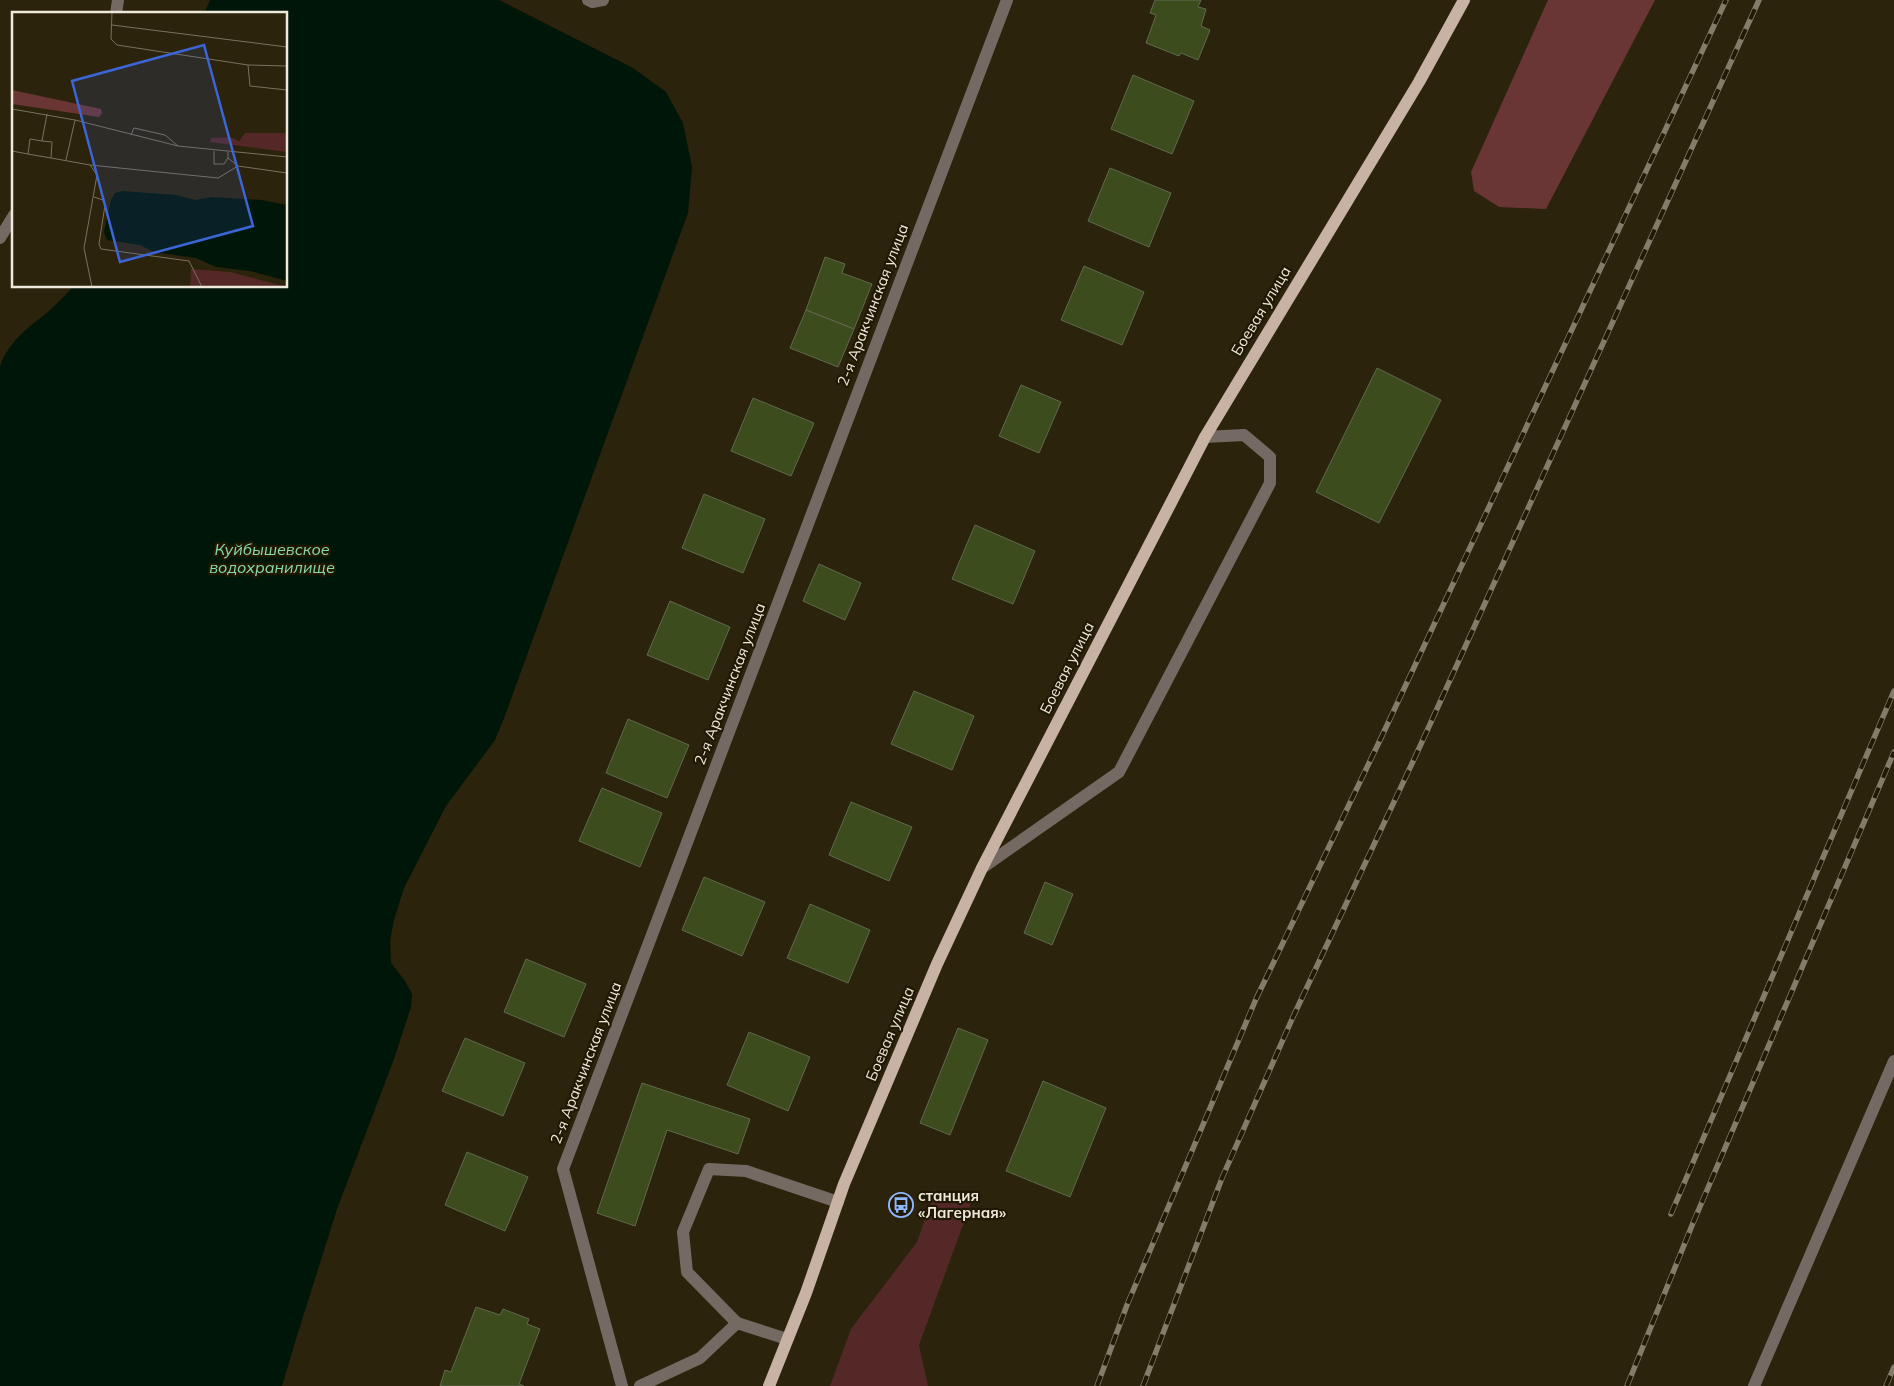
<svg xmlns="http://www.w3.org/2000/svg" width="1894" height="1386" viewBox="0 0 1894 1386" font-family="Mulish,sans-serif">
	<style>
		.green { fill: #542827 }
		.forest { fill: #6a3635 }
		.water { fill: #001608 }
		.building { fill: #3d4c1c; stroke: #5f6950 }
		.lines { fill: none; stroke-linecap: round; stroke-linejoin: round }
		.minor { stroke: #756a63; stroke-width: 12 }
		.major { stroke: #c8b2a3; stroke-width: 12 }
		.rail-casing { stroke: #837c69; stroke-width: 5.5 }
		.rail { stroke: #211903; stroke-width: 4; stroke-dasharray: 11; stroke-linecap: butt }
		.labels { text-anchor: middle; stroke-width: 4.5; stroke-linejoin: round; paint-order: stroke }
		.street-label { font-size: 15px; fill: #eee9db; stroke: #211903 }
		.poi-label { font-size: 15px; font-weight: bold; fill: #eee9db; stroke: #211903; text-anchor: start }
		.water-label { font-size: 16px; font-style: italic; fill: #87daac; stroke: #211903 }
		.inset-road { fill: none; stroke: #79725e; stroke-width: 1 }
		.view { fill: #3c65d8; fill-opacity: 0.15; stroke: #3c65d8; stroke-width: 2.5 }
		.inset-edge { fill: none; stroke: #eee9db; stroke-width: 2.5 }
	</style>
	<rect width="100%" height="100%" fill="#2b230b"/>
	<!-- green -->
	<path class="green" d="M 935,1190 L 971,1203 L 919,1345 L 928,1386 L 830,1386 L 851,1329 L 917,1242 Z"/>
	<!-- forest -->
	<path class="forest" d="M 1548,0 L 1655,0 L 1546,209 L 1499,207 L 1474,191 L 1471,172 Z"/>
	<!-- water -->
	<path class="water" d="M 210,0 L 499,0 L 633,68 L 666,92 L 683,123 L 692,167 L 688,213 L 503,721 L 495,740 L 446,806 L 404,888 L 394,920 L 390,941 L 391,963 L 405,981 L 412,994 L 411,1007 L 394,1059 L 337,1209 L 296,1339 L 282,1386 L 0,1386 L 0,366 C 10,340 28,328 49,311 C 58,303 66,294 74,286 L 286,286 L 286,14 L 204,14 Z"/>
	<!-- building -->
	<g class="building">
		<path d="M 1155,0 L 1201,0 L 1198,7 L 1206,9 L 1201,26 L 1210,30 L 1198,60 L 1181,53 L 1179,56 L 1146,43 L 1156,15 L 1150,13 Z"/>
		<path d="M 1133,75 L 1194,101 L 1172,154 L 1111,129 Z"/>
		<path d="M 1110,168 L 1171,193 L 1149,247 L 1088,221 Z"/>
		<path d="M 825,257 L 845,264 L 842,273 L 872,284 L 854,329 L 806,310 Z"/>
		<path d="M 1084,266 L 1144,292 L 1122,345 L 1061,320 Z"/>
		<path d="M 806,310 L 854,329 L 838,367 L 790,348 Z"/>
		<path d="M 1377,368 L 1441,400 L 1379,523 L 1316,492 Z"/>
		<path d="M 1021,385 L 1061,402 L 1039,453 L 999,436 Z"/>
		<path d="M 753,398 L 814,423 L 791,476 L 731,451 Z"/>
		<path d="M 704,494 L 765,519 L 743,573 L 682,548 Z"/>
		<path d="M 975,525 L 1035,551 L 1013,604 L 952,579 Z"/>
		<path d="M 819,564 L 861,583 L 845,620 L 803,601 Z"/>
		<path d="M 670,601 L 730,627 L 708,680 L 647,655 Z"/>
		<path d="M 914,691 L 974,716 L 952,770 L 891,744 Z"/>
		<path d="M 628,719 L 689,745 L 667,798 L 606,773 Z"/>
		<path d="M 602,788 L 662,813 L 640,867 L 579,841 Z"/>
		<path d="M 851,802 L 912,827 L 889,881 L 829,855 Z"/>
		<path d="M 704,877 L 765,902 L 742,956 L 682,930 Z"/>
		<path d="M 1045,882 L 1073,894 L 1052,945 L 1024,933 Z"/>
		<path d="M 810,904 L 870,930 L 848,983 L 787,958 Z"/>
		<path d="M 526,959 L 586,984 L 564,1037 L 504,1012 Z"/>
		<path d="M 958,1028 L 988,1040 L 950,1135 L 920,1123 Z"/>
		<path d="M 749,1032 L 810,1057 L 788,1111 L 727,1085 Z"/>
		<path d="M 465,1038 L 525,1063 L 503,1116 L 442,1091 Z"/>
		<path d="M 1043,1081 L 1106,1108 L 1070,1197 L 1006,1171 Z"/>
		<path d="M 642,1083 L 750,1119 L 738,1154 L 667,1130 L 635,1226 L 597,1213 Z"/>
		<path d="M 467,1152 L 528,1177 L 505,1231 L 445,1205 Z"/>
		<path d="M 476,1307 L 500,1315 L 503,1309 L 529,1319 L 527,1324 L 540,1329 L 519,1384 L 524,1386 L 440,1386 L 445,1370 L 451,1372 Z"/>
	</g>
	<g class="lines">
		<!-- minor -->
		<g class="minor">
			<path d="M 588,0 L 592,2 L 603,0"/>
			<path d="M 116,14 L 118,0"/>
			<path d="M 0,238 L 14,215"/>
			<path d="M 982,868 L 1119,772 L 1270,483 L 1270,457 L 1244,435 L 1205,437"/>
			<path d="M 737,1323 L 687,1272 L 683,1232 L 709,1169 L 746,1171 L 838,1202"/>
			<path d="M 622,1386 L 563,1169 L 1007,0"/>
			<path d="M 640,1386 L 700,1358 L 737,1323 L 787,1339"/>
			<path d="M 1754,1386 L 1894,1061"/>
		</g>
		<!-- major -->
		<path class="major" d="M 769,1386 L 806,1293 L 844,1184 L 937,964 L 982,868 L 1205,437 L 1419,82 L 1464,0"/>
		<defs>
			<g id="rail">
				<path d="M 1671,1214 L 1894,691"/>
				<path d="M 1097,1386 L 1127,1305 L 1256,999 L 1381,738 L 1726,0"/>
				<path d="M 1143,1386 L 1222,1178 L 1293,1017 L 1416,755 L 1759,0"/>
				<path d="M 1627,1386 L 1693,1223 L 1894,752"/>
				<path d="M 1886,1386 L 1894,1367"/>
			</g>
		</defs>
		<!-- rail casing -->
		<use href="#rail" class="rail-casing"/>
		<!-- rail -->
		<use href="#rail" class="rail"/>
	</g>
	<!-- icons -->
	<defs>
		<symbol id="bus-ring" viewBox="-11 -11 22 22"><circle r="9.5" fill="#211903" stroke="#91b8fd" stroke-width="1.5"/><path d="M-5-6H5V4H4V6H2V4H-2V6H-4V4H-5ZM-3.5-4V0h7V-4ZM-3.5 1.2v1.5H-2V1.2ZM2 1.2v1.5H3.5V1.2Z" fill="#91b8fd"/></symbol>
	</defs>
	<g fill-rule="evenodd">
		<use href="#bus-ring" x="887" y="1191" width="28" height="28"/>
	</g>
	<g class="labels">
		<!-- street labels -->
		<g class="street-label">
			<text transform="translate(873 305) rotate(-69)" y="5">2-я Аракчинская улица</text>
			<text transform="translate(1261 311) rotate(-59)" y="5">Боевая улица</text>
			<text transform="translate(1067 668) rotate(-63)" y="5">Боевая улица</text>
			<text transform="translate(730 684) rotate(-69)" y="5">2-я Аракчинская улица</text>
			<text transform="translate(890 1034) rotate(-67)" y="5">Боевая улица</text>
			<text transform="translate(586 1063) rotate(-69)" y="5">2-я Аракчинская улица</text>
		</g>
		<!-- poi labels -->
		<g class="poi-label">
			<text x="918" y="1201">станция<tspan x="918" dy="17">«Лагерная»</tspan></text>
		</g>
		<!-- water labels -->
		<g class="water-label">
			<text x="272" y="555">Куйбышевское<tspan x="272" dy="18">водохранилище</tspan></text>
		</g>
	</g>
	<!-- overview -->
	<g transform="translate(12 12)">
		<rect width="275" height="275" fill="#2b230b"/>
		<path d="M 233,121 L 275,121 L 275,140 L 198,130 L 199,126 L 218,125 L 227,129 ZM 179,257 L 218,260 L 275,275 L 178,275 Z" fill="#542827"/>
		<path d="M 0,78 L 89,97 L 90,101 L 87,105 L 0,92 Z" fill="#6a3635"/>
		<path d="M 111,179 L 164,183 L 183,188 L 200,185 L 249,188 L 275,193 L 275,269 L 238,259 L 204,255 L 184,246 L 142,240 L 128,233 L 95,228 L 92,220 L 99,188 L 103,181 Z" fill="#001608"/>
		<path class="inset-road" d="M 100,0 L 99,27 L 105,33 L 236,53 L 275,54M 100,13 L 275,35M 236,53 L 238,74 L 275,78M 0,97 L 63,108 L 166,134 L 275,145M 119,123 L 122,116 L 153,123 L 166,134M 30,129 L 40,130 L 39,146 L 16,142 L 18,127 L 30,129 L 35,102M 0,139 L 16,142M 202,139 L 202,152 L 212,152 L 216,146M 216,140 L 216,146 L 226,154M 39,146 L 78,153 L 206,166 L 226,154 L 275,161M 54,148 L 63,108M 78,153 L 85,163 L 72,236 L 80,275M 82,185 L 91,188 L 93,193 L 87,232 L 89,237 L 177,249 L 190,275"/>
		<path class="view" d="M 192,33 L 241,214 L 108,250 L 60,69 Z"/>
		<rect width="275" height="275" class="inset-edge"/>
	</g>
</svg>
